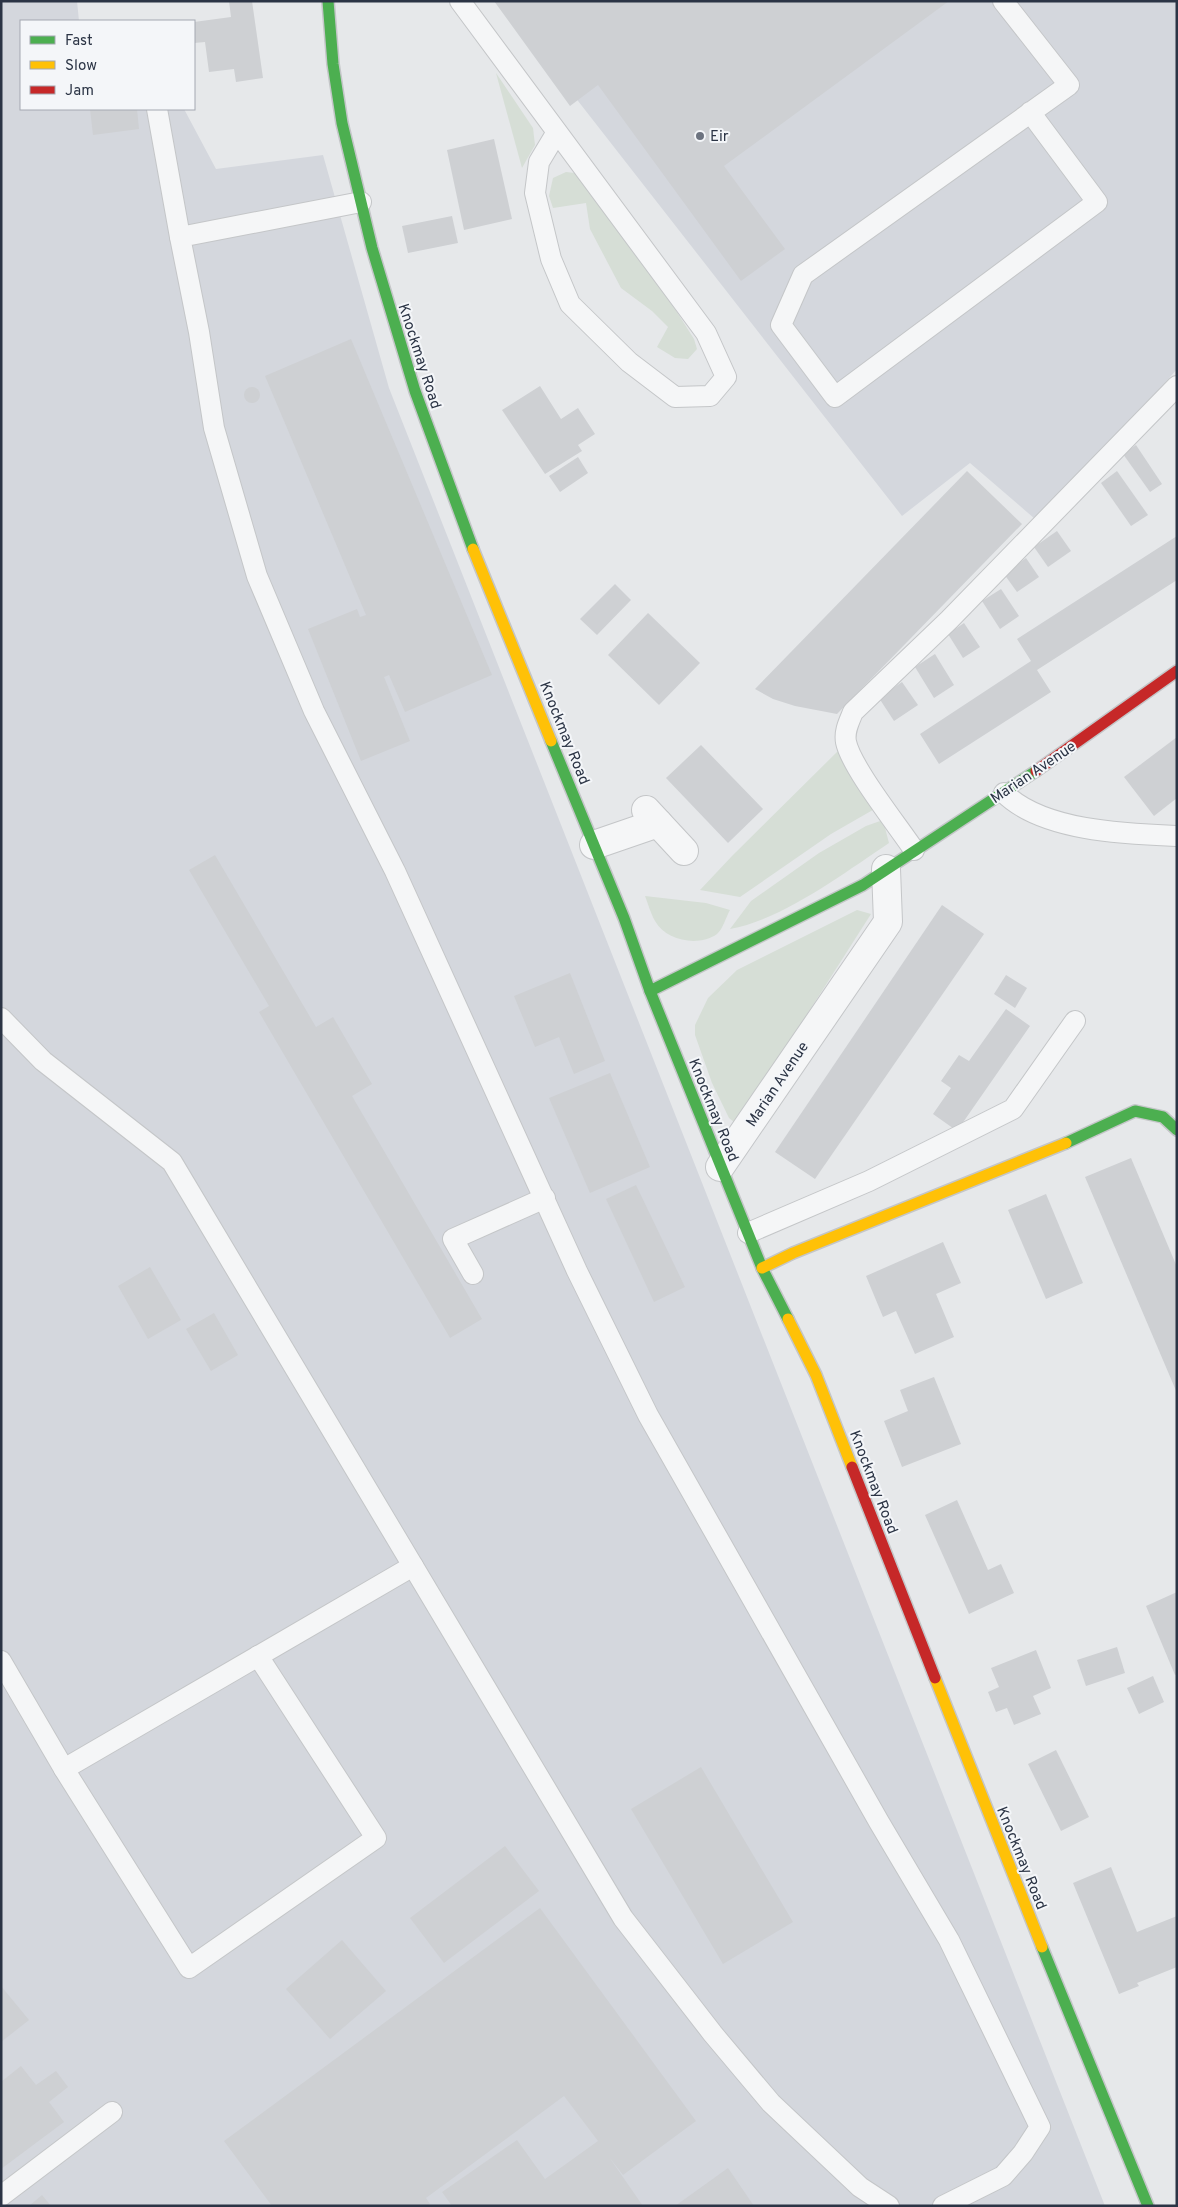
<svg xmlns="http://www.w3.org/2000/svg" width="1178" height="2207" viewBox="0 0 1178 2207" font-family="Overpass,sans-serif">
	<style>
		.built { fill: #d4d7dd }
		.green { fill: #d6ded6 }
		.building { fill: #ced0d3 }
		.lines { fill: none; stroke-linecap: round; stroke-linejoin: round }
		.lane-casing { stroke: #c4c6c8; stroke-width: 22 }
		.street-casing { stroke: #c4c6c8; stroke-width: 30 }
		.fast-casing { stroke: #c4c6c8; stroke-width: 14 }
		.slow-casing { stroke: #c4c6c8; stroke-width: 14 }
		.jam-casing { stroke: #c4c6c8; stroke-width: 14 }
		.lane { stroke: #f5f6f7; stroke-width: 20 }
		.street { stroke: #f5f6f7; stroke-width: 28 }
		.fast { stroke: #4caf50; stroke-width: 11 }
		.slow { stroke: #ffc107; stroke-width: 11 }
		.jam { stroke: #c62828; stroke-width: 11 }
		.poi-dot { fill: #6c737f; stroke: #f4f6f9; stroke-width: 2 }
		.labels { text-anchor: middle; stroke-width: 4; stroke-linejoin: round; paint-order: stroke }
		.poi-label { font-size: 15px; fill: #2b3445; stroke: #f4f6f9; text-anchor: start }
		.street-label { font-size: 15px; fill: #2b3445; stroke: #f4f6f9 }
	</style>
	<rect width="100%" height="100%" fill="#e6e8ea"/>
	<!-- built -->
	<g class="built">
		<path d="M 1,1 L 77,1 L 79,21 L 21,21 L 21,109 L 184,109 L 216,169 L 323,155 L 389,388 L 1105,2206 L 1,2206 Z"/>
		<path d="M 500,1 L 1177,1 L 1177,369 L 1042,525 L 970,463 L 902,516 Z"/>
	</g>
	<!-- green -->
	<g class="green">
		<path d="M 496,73 L 533,128 L 535,145 L 522,168 Z"/>
		<path d="M 566,172 L 575,173 L 675,309 L 694,339 L 697,349 L 688,359 L 675,358 L 657,347 L 668,327 L 652,311 L 621,288 L 590,229 L 586,203 L 553,208 L 549,196 L 553,178 Z"/>
		<path d="M 839,750 L 878,807 L 831,834 L 740,897 L 700,890 L 732,856 Z"/>
		<path d="M 883,820 L 889,843 C 844,873 782,920 730,929 L 751,901 L 819,853 L 866,826 Z"/>
		<path d="M 645,896 L 706,903 L 730,910 C 726,917 723,929 717,934 C 699,947 666,941 655,921 C 651,914 648,904 645,896 Z"/>
		<path d="M 857,910 L 871,914 L 741,1118 L 734,1122 L 729,1118 L 712,1083 L 695,1035 L 695,1025 L 708,998 L 737,970 Z"/>
	</g>
	<!-- building -->
	<g class="building">
		<path d="M 229,1 L 252,1 L 263,78 L 236,82 L 234,69 L 209,72 L 205,42 L 194,43 L 194,22 L 231,17 Z"/>
		<path d="M 494,1 L 949,1 L 724,166 L 785,249 L 741,281 L 598,85 L 570,106 Z"/>
		<path d="M 90,109 L 137,109 L 139,129 L 93,135 Z"/>
		<path d="M 494,139 L 512,219 L 464,230 L 447,150 Z"/>
		<path d="M 452,216 L 458,243 L 408,253 L 402,226 Z"/>
		<path d="M 351,339 L 492,675 L 405,712 L 389,675 L 384,677 L 410,741 L 361,761 L 308,629 L 357,609 L 360,617 L 366,615 L 265,376 Z"/>
		<path d="M 540,386 L 561,419 L 578,408 L 595,434 L 578,445 L 582,451 L 545,474 L 502,410 Z"/>
		<circle cx="252" cy="395" r="8"/>
		<path d="M 1136,445 L 1162,484 L 1150,492 L 1123,454 Z"/>
		<path d="M 578,457 L 588,473 L 560,492 L 549,476 Z"/>
		<path d="M 967,471 L 1022,524 L 837,714 L 795,706 L 773,699 L 755,689 Z"/>
		<path d="M 1117,471 L 1148,515 L 1131,526 L 1101,483 Z"/>
		<path d="M 1057,531 L 1071,551 L 1048,567 L 1034,547 Z"/>
		<path d="M 1177,536 L 1177,580 L 1037,670 L 1051,692 L 939,764 L 920,734 L 1031,661 L 1017,639 Z"/>
		<path d="M 1026,558 L 1039,577 L 1017,592 L 1004,574 Z"/>
		<path d="M 615,584 L 631,600 L 597,635 L 580,619 Z"/>
		<path d="M 1001,589 L 1019,616 L 1000,629 L 982,601 Z"/>
		<path d="M 648,613 L 700,663 L 659,705 L 608,655 Z"/>
		<path d="M 964,623 L 980,647 L 963,658 L 948,634 Z"/>
		<path d="M 935,654 L 954,685 L 934,698 L 915,667 Z"/>
		<path d="M 902,682 L 918,705 L 894,721 L 879,698 Z"/>
		<path d="M 1177,737 L 1177,798 L 1154,816 L 1124,777 Z"/>
		<path d="M 701,745 L 763,809 L 728,843 L 666,778 Z"/>
		<path d="M 215,855 L 316,1027 L 333,1017 L 372,1084 L 352,1096 L 482,1319 L 450,1338 L 259,1012 L 269,1006 L 189,870 Z"/>
		<path d="M 942,905 L 984,934 L 815,1179 L 775,1152 Z"/>
		<path d="M 570,973 L 605,1061 L 574,1074 L 559,1037 L 535,1047 L 514,996 Z"/>
		<path d="M 1006,975 L 1027,988 L 1015,1008 L 994,994 Z"/>
		<path d="M 1006,1009 L 1030,1026 L 957,1131 L 933,1114 L 951,1088 L 941,1081 L 959,1055 L 969,1061 Z"/>
		<path d="M 610,1073 L 650,1167 L 590,1193 L 549,1098 Z"/>
		<path d="M 1131,1158 L 1177,1267 L 1177,1393 L 1085,1177 Z"/>
		<path d="M 636,1185 L 685,1287 L 654,1302 L 606,1199 Z"/>
		<path d="M 1046,1194 L 1083,1283 L 1046,1299 L 1008,1210 Z"/>
		<path d="M 943,1242 L 961,1283 L 936,1294 L 954,1337 L 915,1354 L 896,1311 L 883,1317 L 866,1276 Z"/>
		<path d="M 150,1267 L 181,1320 L 148,1339 L 118,1286 Z"/>
		<path d="M 214,1313 L 238,1355 L 211,1371 L 186,1329 Z"/>
		<path d="M 934,1377 L 961,1444 L 902,1467 L 884,1421 L 908,1411 L 900,1390 Z"/>
		<path d="M 957,1500 L 988,1570 L 1001,1564 L 1014,1593 L 969,1614 L 925,1515 Z"/>
		<path d="M 1177,1592 L 1177,1674 L 1175,1675 L 1146,1606 Z"/>
		<path d="M 1117,1647 L 1125,1673 L 1086,1686 L 1077,1660 Z"/>
		<path d="M 1036,1650 L 1051,1688 L 1033,1696 L 1041,1714 L 1014,1725 L 1007,1708 L 996,1712 L 988,1692 L 999,1687 L 991,1668 Z"/>
		<path d="M 1153,1676 L 1164,1702 L 1139,1714 L 1127,1688 Z"/>
		<path d="M 1056,1750 L 1089,1817 L 1061,1831 L 1028,1764 Z"/>
		<path d="M 701,1767 L 793,1922 L 723,1964 L 631,1809 Z"/>
		<path d="M 505,1846 L 539,1891 L 444,1963 L 410,1918 Z"/>
		<path d="M 1111,1867 L 1137,1932 L 1177,1916 L 1177,1967 L 1137,1983 L 1139,1986 L 1119,1994 L 1073,1883 Z"/>
		<path d="M 540,1908 L 696,2121 L 623,2175 L 609,2157 L 643,2206 L 452,2206 L 442,2192 L 517,2140 L 545,2179 L 598,2141 L 564,2096 L 426,2198 L 430,2204 L 427,2206 L 272,2206 L 224,2141 Z"/>
		<path d="M 342,1940 L 386,1991 L 330,2039 L 286,1989 Z"/>
		<path d="M 1,1986 L 29,2020 L 1,2042 Z"/>
		<path d="M 21,2066 L 36,2085 L 56,2071 L 68,2087 L 49,2102 L 64,2122 L 1,2169 L 1,2082 Z"/>
		<path d="M 728,2168 L 754,2206 L 675,2206 Z"/>
		<path d="M 42,2195 L 51,2206 L 29,2206 Z"/>
	</g>
	<g class="lines">
		<defs>
			<g id="lane">
				<path d="M 460,1 L 706,333 L 726,377 L 710,396 L 675,397 L 629,362 L 570,304 L 551,259 L 535,193 L 539,162 L 557,132"/>
				<path d="M 1003,1 L 1069,85 L 803,275 L 781,325 L 835,397 L 1097,202 L 1030,112"/>
				<path d="M 157,109 L 180,237"/>
				<path d="M 361,202 L 180,237 L 199,332 L 214,428 L 257,576 L 314,711 L 395,871 L 577,1271 L 648,1415 L 879,1822 L 949,1940 L 1040,2127 L 1023,2153 L 1003,2176 L 943,2206"/>
				<path d="M 1004,793 C 1042,831 1125,834 1177,836"/>
				<path d="M 914,850 C 898,826 851,767 846,742 C 844,731 849,722 853,712 L 949,620 L 1177,386"/>
				<path d="M 1,1018 L 43,1061 L 172,1162 L 623,1918 L 713,2034 L 771,2103 L 860,2187 L 889,2206"/>
				<path d="M 748,1233 L 869,1181 L 1013,1109 L 1075,1021"/>
				<path d="M 473,1274 L 453,1239 L 545,1198"/>
				<path d="M 1,1661 L 64,1769 L 189,1968 L 376,1838 L 258,1656"/>
				<path d="M 64,1769 L 413,1566"/>
				<path d="M 1,2196 L 112,2112"/>
			</g>
			<g id="street">
				<path d="M 646,810 L 684,851"/>
				<path d="M 594,845 L 658,823"/>
				<path d="M 720,1167 L 888,922 L 886,869"/>
			</g>
			<g id="fast">
				<path d="M 328,1 L 333,64 L 342,123 L 372,248 L 415,391 L 473,549"/>
				<path d="M 551,741 L 624,918 L 650,991 L 762,1268 L 788,1319"/>
				<path d="M 650,991 L 863,885 L 1036,771"/>
				<path d="M 1066,1143 L 1135,1111 L 1163,1117 L 1177,1130"/>
				<path d="M 1042,1947 L 1148,2206"/>
			</g>
			<g id="slow">
				<path d="M 473,549 L 551,741"/>
				<path d="M 762,1268 L 793,1253 L 1066,1143"/>
				<path d="M 788,1319 L 816,1375 L 852,1467"/>
				<path d="M 935,1678 L 1042,1947"/>
			</g>
			<g id="jam">
				<path d="M 1036,771 L 1177,671"/>
				<path d="M 852,1467 L 935,1678"/>
			</g>
		</defs>
		<!-- lane casing -->
		<use href="#lane" class="lane-casing"/>
		<!-- street casing -->
		<use href="#street" class="street-casing"/>
		<!-- fast casing -->
		<use href="#fast" class="fast-casing"/>
		<!-- slow casing -->
		<use href="#slow" class="slow-casing"/>
		<!-- jam casing -->
		<use href="#jam" class="jam-casing"/>
		<!-- lane -->
		<use href="#lane" class="lane"/>
		<!-- street -->
		<use href="#street" class="street"/>
		<!-- fast -->
		<use href="#fast" class="fast"/>
		<!-- slow -->
		<use href="#slow" class="slow"/>
		<!-- jam -->
		<use href="#jam" class="jam"/>
	</g>
	<!-- markers -->
	<circle class="poi-dot" cx="700" cy="136" r="5"/>
	<g class="labels">
		<!-- poi labels -->
		<g class="poi-label">
			<text x="710" y="141">Eir</text>
		</g>
		<!-- street labels -->
		<g class="street-label">
			<text transform="translate(420 356) rotate(72)" y="5">Knockmay Road</text>
			<text transform="translate(565 733) rotate(68)" y="5">Knockmay Road</text>
			<text transform="translate(1033 772) rotate(-34)" y="5">Marian Avenue</text>
			<text transform="translate(777 1084) rotate(-56)" y="5">Marian Avenue</text>
			<text transform="translate(714 1110) rotate(68)" y="5">Knockmay Road</text>
			<text transform="translate(874 1482) rotate(69)" y="5">Knockmay Road</text>
			<text transform="translate(1022 1858) rotate(68)" y="5">Knockmay Road</text>
		</g>
	</g>
	<!-- border -->
	<rect width="1178" height="2207" fill="none" stroke="#2b3445" stroke-width="5"/>
	<!-- legend -->
	<rect x="20" y="20" width="175" height="90" fill="#f4f6f9" stroke="#a4a8b1"/>
	<rect x="30" y="36" width="25" height="8" fill="#4caf50" stroke="#a4a8b1"/>
	<text x="65" y="45" font-size="15" fill="#2b3445">Fast</text>
	<rect x="30" y="61" width="25" height="8" fill="#ffc107" stroke="#a4a8b1"/>
	<text x="65" y="70" font-size="15" fill="#2b3445">Slow</text>
	<rect x="30" y="86" width="25" height="8" fill="#c62828" stroke="#a4a8b1"/>
	<text x="65" y="95" font-size="15" fill="#2b3445">Jam</text>
</svg>
